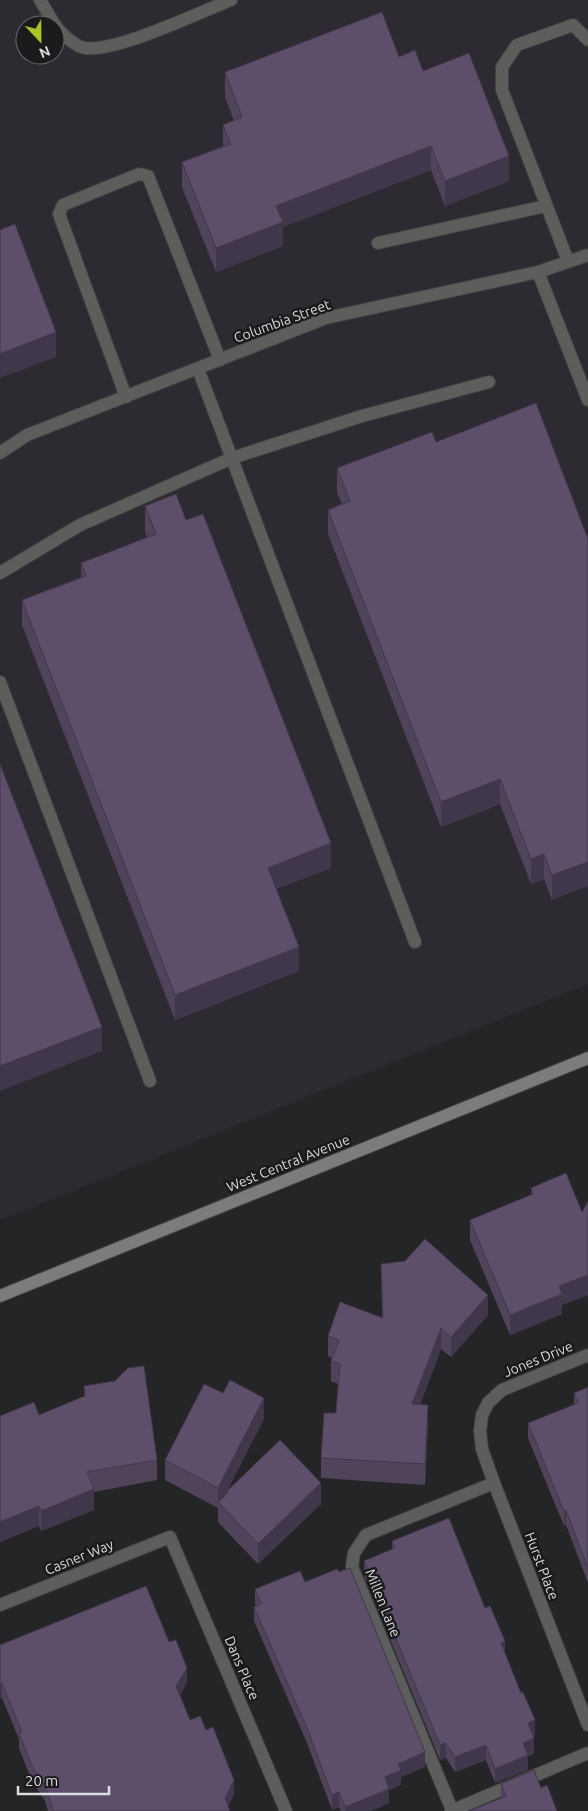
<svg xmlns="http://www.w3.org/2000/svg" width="588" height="1811" viewBox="0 0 588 1811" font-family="Ubuntu,sans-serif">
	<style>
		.built { fill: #2e2a31; fill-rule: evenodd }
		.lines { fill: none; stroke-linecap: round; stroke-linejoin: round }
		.service-casing { stroke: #424143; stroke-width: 14 }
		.minor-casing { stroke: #424143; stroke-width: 14 }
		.secondary-casing { stroke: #424143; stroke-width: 14 }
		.service { stroke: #5d5d5c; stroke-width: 12 }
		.minor { stroke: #5d5d5c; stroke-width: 12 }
		.secondary { stroke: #7c7d7b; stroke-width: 12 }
		.wall { fill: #50445b }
		.shaded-wall { fill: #41374a }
		.building { fill: #5d4f6a; stroke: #41374a }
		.labels { text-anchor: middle; stroke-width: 5; stroke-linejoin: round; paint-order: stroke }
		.street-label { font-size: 14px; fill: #dcdcdd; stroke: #1b1a1c }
	</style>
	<rect width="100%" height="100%" fill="#252426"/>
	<!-- built -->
	<path class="built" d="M 0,0 L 588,0 L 588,984 L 0,1220 ZM 25,25 L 55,25 L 55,55 L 25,55 Z"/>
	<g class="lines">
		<defs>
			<g id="service">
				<path d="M 40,0 L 55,25"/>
				<path d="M 55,25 C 60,33 76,47 85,48 C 117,52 198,13 231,0"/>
				<path d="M 378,243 L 546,206"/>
				<path d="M 568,261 L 502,90 L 502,67 L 517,45 L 573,25 L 588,40"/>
				<path d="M 538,272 L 588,400"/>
				<path d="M 198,369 L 415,942"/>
				<path d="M 126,397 L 59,214 L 63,205 L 139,174 L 148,176 L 220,360"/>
				<path d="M 0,573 L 80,525 L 232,458 L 362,416 L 489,382"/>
				<path d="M 0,682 L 150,1081"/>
			</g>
			<g id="minor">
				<path d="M 0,453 L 27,435 L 326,318 L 538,272 L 588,255"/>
				<path d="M 588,1355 L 502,1390 L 488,1403 L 482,1415 L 480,1431 L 482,1449 L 494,1483 L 588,1725"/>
				<path d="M 0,1605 L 170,1537 L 286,1811"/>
				<path d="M 452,1810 L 352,1567 L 354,1553 L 366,1535 L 494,1483"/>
				<path d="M 451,1811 L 588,1753"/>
			</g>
			<path id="secondary" d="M 0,1296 L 588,1058"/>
		</defs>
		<!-- service casing -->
		<use href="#service" class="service-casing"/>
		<!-- minor casing -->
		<use href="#minor" class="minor-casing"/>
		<!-- secondary casing -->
		<use href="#secondary" class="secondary-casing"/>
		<!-- service -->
		<use href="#service" class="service"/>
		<!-- minor -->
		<use href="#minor" class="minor"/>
		<!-- secondary -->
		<use href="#secondary" class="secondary"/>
	</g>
	<!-- wall -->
	<g class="wall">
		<path d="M 399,57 L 423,71 L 509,181 L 445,206 L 431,170 L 283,227 L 283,246 L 216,272 L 182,187 L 182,162 L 223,146 L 223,125 L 234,121 L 225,97 L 225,72 Z"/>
		<path d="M 436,442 L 588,539 L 552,900 L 544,879 L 531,884 L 500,804 L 441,827 L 328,534 L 328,510 L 342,504 L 337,493 L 337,468 Z"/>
		<path d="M 145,506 L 186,520 L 331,868 L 276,889 L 299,971 L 175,1020 L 22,625 L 22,600 L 81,577 L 81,563 L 147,538 L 145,531 Z"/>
		<path d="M 531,1188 L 582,1212 L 588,1201 L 588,1295 L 562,1305 L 562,1314 L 510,1335 L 470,1240 L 470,1220 L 531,1195 Z"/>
		<path d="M 381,1264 L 488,1315 L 451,1357 L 441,1349 L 420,1405 L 428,1426 L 425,1485 L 321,1478 L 321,1458 L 336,1413 L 338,1384 L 331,1381 L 331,1361 L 332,1358 L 328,1356 L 328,1336 L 382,1318 Z"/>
		<path d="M 84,1386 L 157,1460 L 157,1480 L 94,1492 L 94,1510 L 41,1531 L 39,1526 L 0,1542 L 0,1416 L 39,1415 L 84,1396 Z"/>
		<path d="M 588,1387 L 588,1583 L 566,1525 L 564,1526 L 528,1438 L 528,1423 L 574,1405 L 574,1393 Z"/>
		<path d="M 264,1419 L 227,1491 L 321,1504 L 258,1564 L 218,1522 L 218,1507 L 218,1508 L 165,1480 L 165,1460 Z"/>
		<path d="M 392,1541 L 485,1608 L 505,1654 L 535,1735 L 533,1736 L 534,1753 L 528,1756 L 528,1770 L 495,1783 L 486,1760 L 455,1772 L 446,1758 L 440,1760 L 364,1576 L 364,1561 L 392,1549 Z"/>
		<path d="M 305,1582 L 425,1767 L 401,1777 L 401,1785 L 389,1790 L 389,1803 L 371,1811 L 341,1811 L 339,1807 L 332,1810 L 307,1743 L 254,1621 L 254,1607 L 256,1606 L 255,1604 L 255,1589 Z"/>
		<path d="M 169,1642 L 187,1682 L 180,1695 L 190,1720 L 234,1794 L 228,1806 L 230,1811 L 48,1811 L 45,1801 L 32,1781 L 19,1748 L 19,1739 L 2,1698 L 0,1698 L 0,1645 Z"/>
		<path d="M 501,1784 L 541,1788 L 501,1798 Z"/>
	</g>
	<!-- shaded-wall -->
	<g class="shaded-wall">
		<path d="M 431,146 L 431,170 L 283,227 L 283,246 L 216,272 L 216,248 L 276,206 Z"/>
		<path d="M 509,156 L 509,181 L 445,206 L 445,181 Z"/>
		<path d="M 56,332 L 56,357 L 0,378 L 0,354 Z"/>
		<path d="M 500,779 L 500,804 L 441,827 L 441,802 Z"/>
		<path d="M 331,843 L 331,868 L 268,892 L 268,868 Z"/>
		<path d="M 544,854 L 544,879 L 531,884 L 531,859 Z"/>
		<path d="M 588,862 L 588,886 L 552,900 L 552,875 Z"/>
		<path d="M 299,947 L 299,971 L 175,1020 L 175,995 Z"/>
		<path d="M 102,1027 L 102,1051 L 0,1091 L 0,1066 Z"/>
		<path d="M 588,1275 L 588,1295 L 562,1305 L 562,1314 L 510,1335 L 510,1315 L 559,1286 Z"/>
		<path d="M 488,1295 L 488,1315 L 451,1357 L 451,1337 Z"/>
		<path d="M 441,1328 L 441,1349 L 412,1425 L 412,1404 Z"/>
		<path d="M 264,1398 L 264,1419 L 220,1504 L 218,1502 L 218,1508 L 218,1488 Z"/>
		<path d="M 428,1405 L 428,1426 L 425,1485 L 425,1464 Z"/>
		<path d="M 321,1483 L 321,1504 L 258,1564 L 258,1544 Z"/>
		<path d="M 94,1489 L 94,1510 L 41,1531 L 41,1511 Z"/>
		<path d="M 39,1506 L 39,1526 L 0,1542 L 0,1522 Z"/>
		<path d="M 566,1510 L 566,1525 L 564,1526 L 564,1511 Z"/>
		<path d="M 505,1641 L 505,1656 L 501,1643 Z"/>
		<path d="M 187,1668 L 187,1682 L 176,1701 L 176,1686 Z"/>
		<path d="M 2,1683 L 2,1698 L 0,1698 L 0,1684 Z"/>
		<path d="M 535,1720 L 535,1735 L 528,1738 L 528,1723 Z"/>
		<path d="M 534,1738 L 534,1753 L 528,1756 L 528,1770 L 495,1783 L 495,1769 L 523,1743 Z"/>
		<path d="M 446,1743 L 446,1758 L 440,1760 L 440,1745 Z"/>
		<path d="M 486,1745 L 486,1760 L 455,1772 L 455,1757 Z"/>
		<path d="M 425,1752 L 425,1767 L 401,1777 L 401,1785 L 389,1790 L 389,1803 L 371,1811 L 345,1811 L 345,1807 L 398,1764 Z"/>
		<path d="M 234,1780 L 234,1794 L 226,1811 L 225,1798 Z"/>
		<path d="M 339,1792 L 339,1807 L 332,1810 L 332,1795 Z"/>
	</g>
	<!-- building -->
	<g class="building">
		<path d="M 382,12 L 399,57 L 415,50 L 423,71 L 469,53 L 509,156 L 445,181 L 431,146 L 276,206 L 283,222 L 216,248 L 182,162 L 231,144 L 223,125 L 242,117 L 225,72 Z"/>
		<path d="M 15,224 L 56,332 L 0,354 L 0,230 Z"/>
		<path d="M 536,403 L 588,539 L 588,862 L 552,875 L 544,854 L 531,859 L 500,779 L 441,802 L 328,510 L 350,501 L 337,468 L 432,432 L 436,442 Z"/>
		<path d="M 176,494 L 186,520 L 203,514 L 331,843 L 268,868 L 299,947 L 175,995 L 22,600 L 86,576 L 81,563 L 156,534 L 145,506 Z"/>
		<path d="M 0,764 L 102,1027 L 0,1066 Z"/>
		<path d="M 566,1173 L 582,1212 L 588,1201 L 588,1275 L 559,1286 L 562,1294 L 510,1315 L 470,1220 L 533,1194 L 531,1188 Z"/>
		<path d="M 425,1239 L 488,1295 L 451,1337 L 441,1328 L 412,1404 L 428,1405 L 425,1464 L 321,1458 L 324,1413 L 336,1413 L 340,1364 L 331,1361 L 339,1340 L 328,1336 L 340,1302 L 383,1318 L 381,1264 L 405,1261 Z"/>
		<path d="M 144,1366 L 157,1460 L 87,1472 L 94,1489 L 41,1511 L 39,1506 L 0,1522 L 0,1416 L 34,1402 L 39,1415 L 85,1396 L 84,1386 L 115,1381 L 128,1368 Z"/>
		<path d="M 230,1380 L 264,1398 L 218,1488 L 165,1460 L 204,1384 L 223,1393 Z"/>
		<path d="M 588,1387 L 588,1569 L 566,1510 L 564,1511 L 528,1423 L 578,1403 L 574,1393 Z"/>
		<path d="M 280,1440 L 321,1483 L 258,1544 L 218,1502 L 228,1493 L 226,1492 Z"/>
		<path d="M 449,1518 L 485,1608 L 490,1606 L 505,1641 L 501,1643 L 521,1693 L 523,1692 L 535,1720 L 528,1723 L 534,1738 L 523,1743 L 528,1755 L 495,1769 L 486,1745 L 455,1757 L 446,1743 L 440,1745 L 364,1561 L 395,1548 L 392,1541 Z"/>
		<path d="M 350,1568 L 425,1752 L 398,1764 L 401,1770 L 385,1777 L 389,1789 L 345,1807 L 339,1792 L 332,1795 L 307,1728 L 254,1607 L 261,1604 L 255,1589 L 300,1571 L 305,1582 L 337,1569 L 339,1572 Z"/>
		<path d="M 146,1586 L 169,1642 L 176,1640 L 187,1668 L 176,1686 L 190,1720 L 200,1716 L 206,1730 L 213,1727 L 234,1780 L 225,1798 L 230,1811 L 54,1811 L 45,1786 L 32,1766 L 19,1733 L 22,1732 L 2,1683 L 0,1684 L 0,1645 Z"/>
		<path d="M 534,1770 L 541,1788 L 547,1785 L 557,1811 L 469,1811 L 506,1796 L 501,1784 Z"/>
	</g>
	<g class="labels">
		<!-- street labels -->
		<g class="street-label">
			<text transform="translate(282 321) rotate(-20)" y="5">Columbia Street</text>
			<text transform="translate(288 1163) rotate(-22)" y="5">West Central Avenue</text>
			<text transform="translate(538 1359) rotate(-22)" y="5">Jones Drive</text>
			<text transform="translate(79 1557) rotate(-22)" y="5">Casner Way</text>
			<text transform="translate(542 1566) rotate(69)" y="5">Hurst Place</text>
			<text transform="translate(383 1603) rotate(68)" y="5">Millen Lane</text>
			<text transform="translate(242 1668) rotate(67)" y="5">Dans Place</text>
		</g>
	</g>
	<!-- north arrow -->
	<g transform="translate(40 40) rotate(158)"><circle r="24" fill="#1b1a1c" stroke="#686869"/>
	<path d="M0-4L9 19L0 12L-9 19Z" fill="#a8c71c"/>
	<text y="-8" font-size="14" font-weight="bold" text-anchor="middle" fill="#dcdcdd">N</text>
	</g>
	<!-- scale -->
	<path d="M18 1786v8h91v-8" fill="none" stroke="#dcdcdd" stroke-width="2.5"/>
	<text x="25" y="1786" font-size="15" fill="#dcdcdd" stroke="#1b1a1c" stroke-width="4" paint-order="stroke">20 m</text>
</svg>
